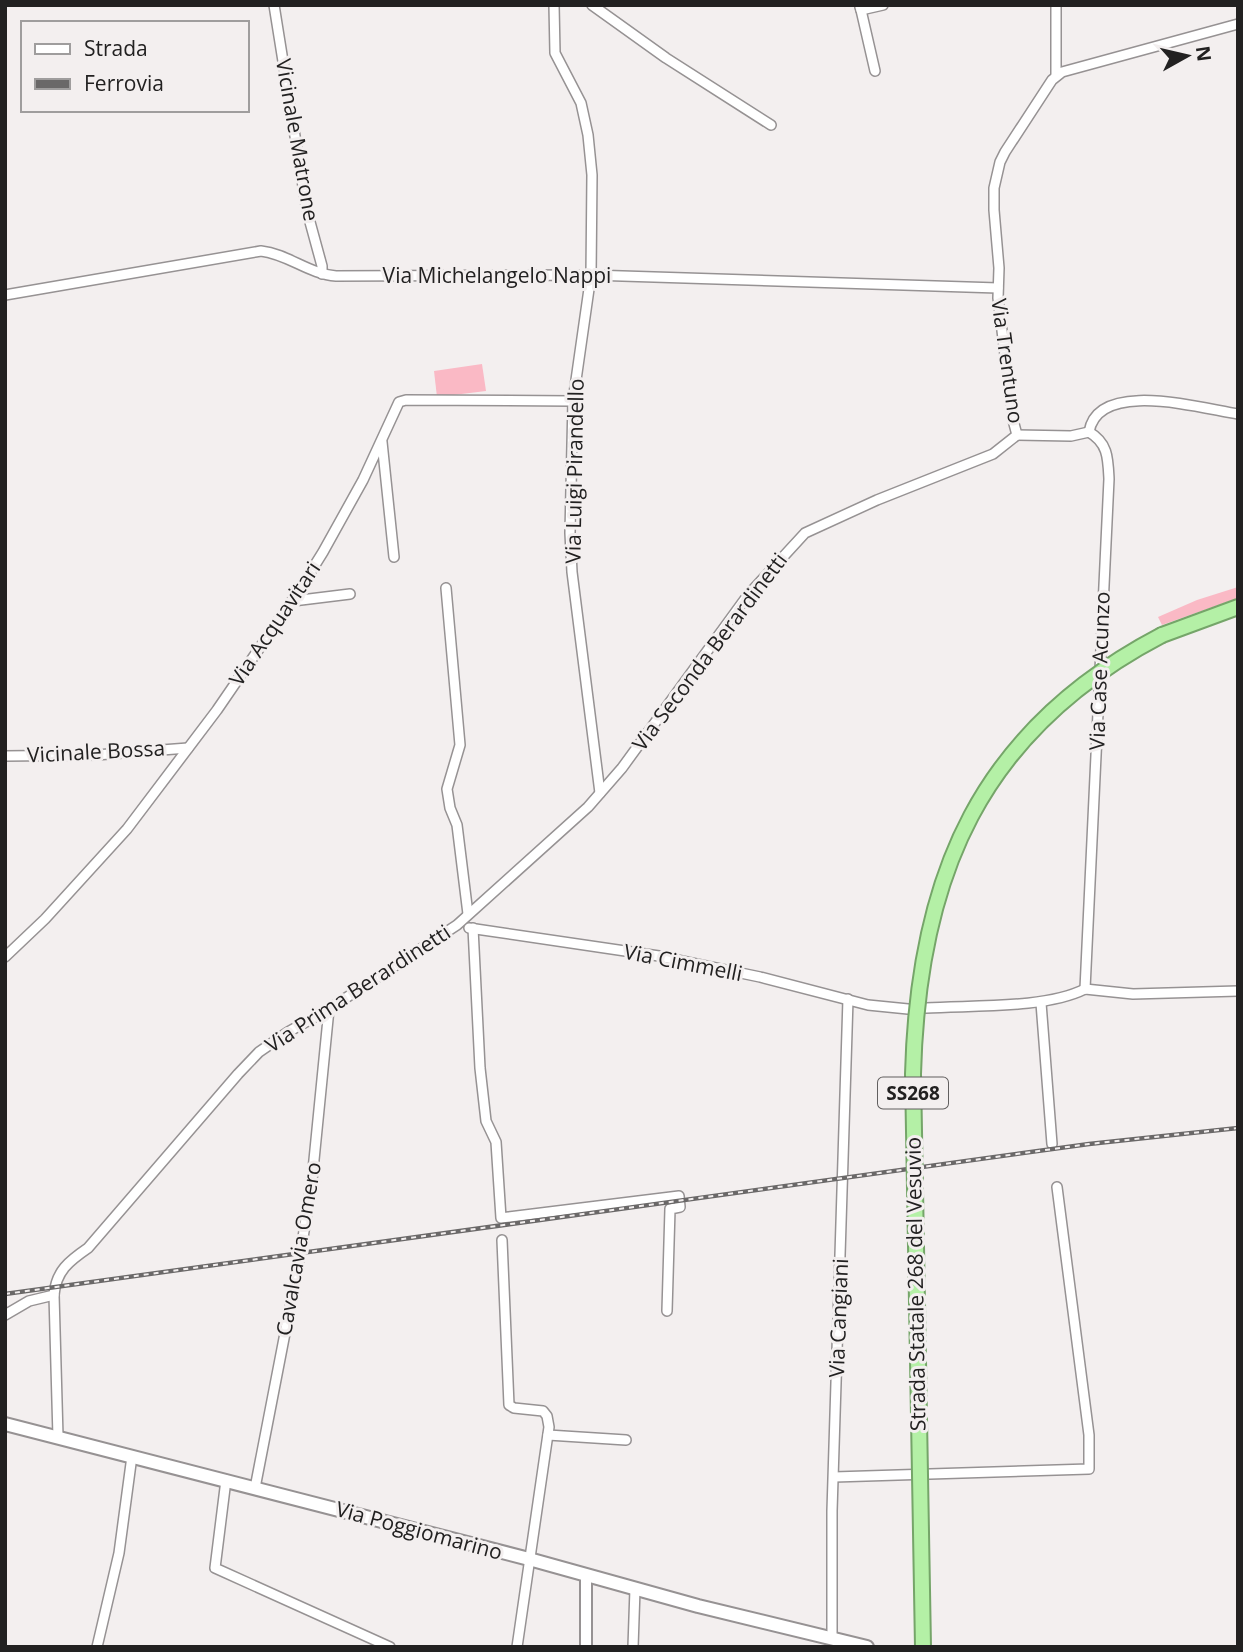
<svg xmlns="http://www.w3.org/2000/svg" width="1243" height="1652" viewBox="0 0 1243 1652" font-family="'Open Sans',sans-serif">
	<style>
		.green { fill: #fab9c5 }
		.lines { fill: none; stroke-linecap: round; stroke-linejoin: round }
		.minor-casing { stroke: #969293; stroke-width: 12 }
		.tertiary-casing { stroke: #969293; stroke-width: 14 }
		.secondary-casing { stroke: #969293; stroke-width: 16 }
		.trunk-casing { stroke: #75a569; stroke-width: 18 }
		.minor { stroke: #fff; stroke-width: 9 }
		.tertiary { stroke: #fff; stroke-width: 10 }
		.secondary { stroke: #fff; stroke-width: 12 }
		.trunk { stroke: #b4f0a6; stroke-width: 14 }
		.rail-casing { stroke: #6a6868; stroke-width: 4.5 }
		.rail { stroke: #f3efef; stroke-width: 2; stroke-dasharray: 5; stroke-linecap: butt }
		.minor-bridge-casing { stroke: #969293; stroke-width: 12; stroke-linecap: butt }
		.trunk-bridge-casing { stroke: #75a569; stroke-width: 18; stroke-linecap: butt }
		.minor-bridge { stroke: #fff; stroke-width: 9 }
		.trunk-bridge { stroke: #b4f0a6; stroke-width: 14 }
		.labels { text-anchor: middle; stroke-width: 6; stroke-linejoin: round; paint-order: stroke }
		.shield { fill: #f3efef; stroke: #615f5f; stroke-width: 2 }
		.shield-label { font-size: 19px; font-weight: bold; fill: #222121 }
		.street-label { font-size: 21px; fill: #222121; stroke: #f3efef }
	</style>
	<rect width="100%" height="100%" fill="#f3efef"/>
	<!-- green -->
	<g class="green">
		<path d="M 482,364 L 486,391 L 437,397 L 434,371 Z"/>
		<path d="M 1238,587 L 1238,598 L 1162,625 L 1158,617 L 1197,600 Z"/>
	</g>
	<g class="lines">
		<defs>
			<g id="minor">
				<path d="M 274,5 L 307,211 L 322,266 L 322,274"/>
				<path d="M 554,5 L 555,53 L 581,103 L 588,135 L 592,175 L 591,275 L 573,401 L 570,533 L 572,572 L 600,793"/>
				<path d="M 592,5 L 666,58 L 771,125"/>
				<path d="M 1056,5 L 1056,76"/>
				<path d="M 860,7 L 861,10 L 883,5"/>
				<path d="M 861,10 L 875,71"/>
				<path d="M 5,295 L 261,251 C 288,254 309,274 336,276 L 591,275 L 998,288"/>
				<path d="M 1089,432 C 1098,378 1203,409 1238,414"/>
				<path d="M 1017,435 L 1071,436 L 1089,432 C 1108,443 1108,458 1109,479 L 1085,989"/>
				<path d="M 1017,435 L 1013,420 L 998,298 L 999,268 L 994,210 L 994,188 L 1000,162 L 1005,152 L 1052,80 L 1062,72 L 1238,24"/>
				<path d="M 382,442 L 394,557"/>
				<path d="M 446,588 L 460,745 L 447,789 L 450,808 L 457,825 L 468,914"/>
				<path d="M 293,601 L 350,594"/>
				<path d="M 5,756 L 96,755 L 188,748"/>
				<path d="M 469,928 L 659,956 L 760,977 L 868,1005 L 908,1009"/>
				<path d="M 473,928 L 480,1068 L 486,1121 L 496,1142 L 501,1218 L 679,1196 L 680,1207 L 670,1209 L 667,1311"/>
				<path d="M 5,957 L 45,919 L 127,829 L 217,710 L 300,589 L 323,552 L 363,480 L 399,402 L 406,400 L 573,401"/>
				<path d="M 1085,989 L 1133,994 L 1238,991"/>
				<path d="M 1041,1003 L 1052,1144"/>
				<path d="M 926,1008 C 972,1005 1045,1009 1085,989"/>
				<path d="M 502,1240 L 509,1405 L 514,1408 L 543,1411 L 547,1416 L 549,1427 L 517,1647"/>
				<path d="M 302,1244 L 312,1180 L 329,1009"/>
				<path d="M 5,1315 L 29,1301 L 54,1295"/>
				<path d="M 548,1435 L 626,1440"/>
				<path d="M 58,1437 L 54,1295 C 56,1271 69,1261 88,1248 L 238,1074 L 259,1052 L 288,1032 L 329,1009 L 457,925 L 588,807 L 622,768 L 748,595 L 805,533 L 877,500 L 993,454 L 1017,435"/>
				<path d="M 834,1477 L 1089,1469 L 1089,1435 L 1057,1187"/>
				<path d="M 226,1480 L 215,1568 L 390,1647"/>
				<path d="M 255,1488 L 299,1261"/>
				<path d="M 832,1638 L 832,1511 L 848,999"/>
				<path d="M 97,1647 L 119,1553 L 132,1456"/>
				<path d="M 633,1647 L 635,1589"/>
			</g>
			<path id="tertiary" d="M 586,1575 L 586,1647"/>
			<path id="secondary" d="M 5,1424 L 529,1559 L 698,1606 L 867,1647"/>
			<path id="trunk" d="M 1162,635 L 1238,607"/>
		</defs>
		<!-- minor casing -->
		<use href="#minor" class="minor-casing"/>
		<!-- tertiary casing -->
		<use href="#tertiary" class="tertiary-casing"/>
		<!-- secondary casing -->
		<use href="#secondary" class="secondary-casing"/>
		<!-- trunk casing -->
		<use href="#trunk" class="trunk-casing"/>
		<!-- minor -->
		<use href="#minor" class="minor"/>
		<!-- tertiary -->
		<use href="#tertiary" class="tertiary"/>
		<!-- secondary -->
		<use href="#secondary" class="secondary"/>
		<!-- trunk -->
		<use href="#trunk" class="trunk"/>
		<defs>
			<path id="rail" d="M 5,1294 L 1089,1144 L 1238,1128"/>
		</defs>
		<!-- rail casing -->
		<use href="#rail" class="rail-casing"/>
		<!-- rail -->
		<use href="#rail" class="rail"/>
		<defs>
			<path id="minor-bridge" d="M 299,1261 L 302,1244"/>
			<path id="trunk-bridge" d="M 923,1647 L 913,1074 C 918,876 980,730 1162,635"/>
		</defs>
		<!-- minor-bridge casing -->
		<use href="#minor-bridge" class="minor-bridge-casing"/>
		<!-- trunk-bridge casing -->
		<use href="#trunk-bridge" class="trunk-bridge-casing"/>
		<!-- minor-bridge -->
		<use href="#minor-bridge" class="minor-bridge"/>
		<!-- trunk-bridge -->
		<use href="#trunk-bridge" class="trunk-bridge"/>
	</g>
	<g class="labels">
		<!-- shield labels -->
		<rect class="shield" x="878" y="1077.5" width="70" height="31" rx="5"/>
		<g class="shield-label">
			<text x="913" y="1100">SS268</text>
		</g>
		<!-- street labels -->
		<g class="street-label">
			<text transform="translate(297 140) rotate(80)" y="7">Vicinale Matrone</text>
			<text x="497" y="283">Via Michelangelo Nappi</text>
			<text transform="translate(1007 361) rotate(82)" y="7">Via Trentuno</text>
			<text transform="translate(575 471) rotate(-89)" y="7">Via Luigi Pirandello</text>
			<text transform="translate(275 624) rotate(-56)" y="7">Via Acquavitari</text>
			<text transform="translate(710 652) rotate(-53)" y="7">Via Seconda Berardinetti</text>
			<text transform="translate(1100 671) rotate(-88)" y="7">Via Case Acunzo</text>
			<text transform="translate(96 752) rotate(-3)" y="7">Vicinale Bossa</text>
			<text transform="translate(683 963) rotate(11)" y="7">Via Cimmelli</text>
			<text transform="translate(358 989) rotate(-33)" y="7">Via Prima Berardinetti</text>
			<text transform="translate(299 1249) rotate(-80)" y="7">Cavalcavia Omero</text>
			<text transform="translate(916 1284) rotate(-91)" y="7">Strada Statale 268 del Vesuvio</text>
			<text transform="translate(839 1318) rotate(-88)" y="7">Via Cangiani</text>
			<text transform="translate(419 1531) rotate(15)" y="7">Via Poggiomarino</text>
		</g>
	</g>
	<!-- border -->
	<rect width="1243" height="1652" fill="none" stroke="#222121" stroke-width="14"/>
	<!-- legend -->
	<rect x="21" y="21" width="228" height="91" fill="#f3efef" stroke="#9f9d9d" stroke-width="2"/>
	<rect x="35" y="44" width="35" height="10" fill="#ffffff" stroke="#9f9d9d" stroke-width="2"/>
	<text x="84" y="56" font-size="21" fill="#222121">Strada</text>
	<rect x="35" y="79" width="35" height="10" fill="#6a6868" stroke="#9f9d9d" stroke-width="2"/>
	<text x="84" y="91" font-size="21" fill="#222121">Ferrovia</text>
	<!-- north arrow -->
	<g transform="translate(1187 56) rotate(82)" stroke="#f3efef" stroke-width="5" paint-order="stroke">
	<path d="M0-5L12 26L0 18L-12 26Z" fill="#222121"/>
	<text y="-10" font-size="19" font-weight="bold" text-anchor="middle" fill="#222121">N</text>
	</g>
</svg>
